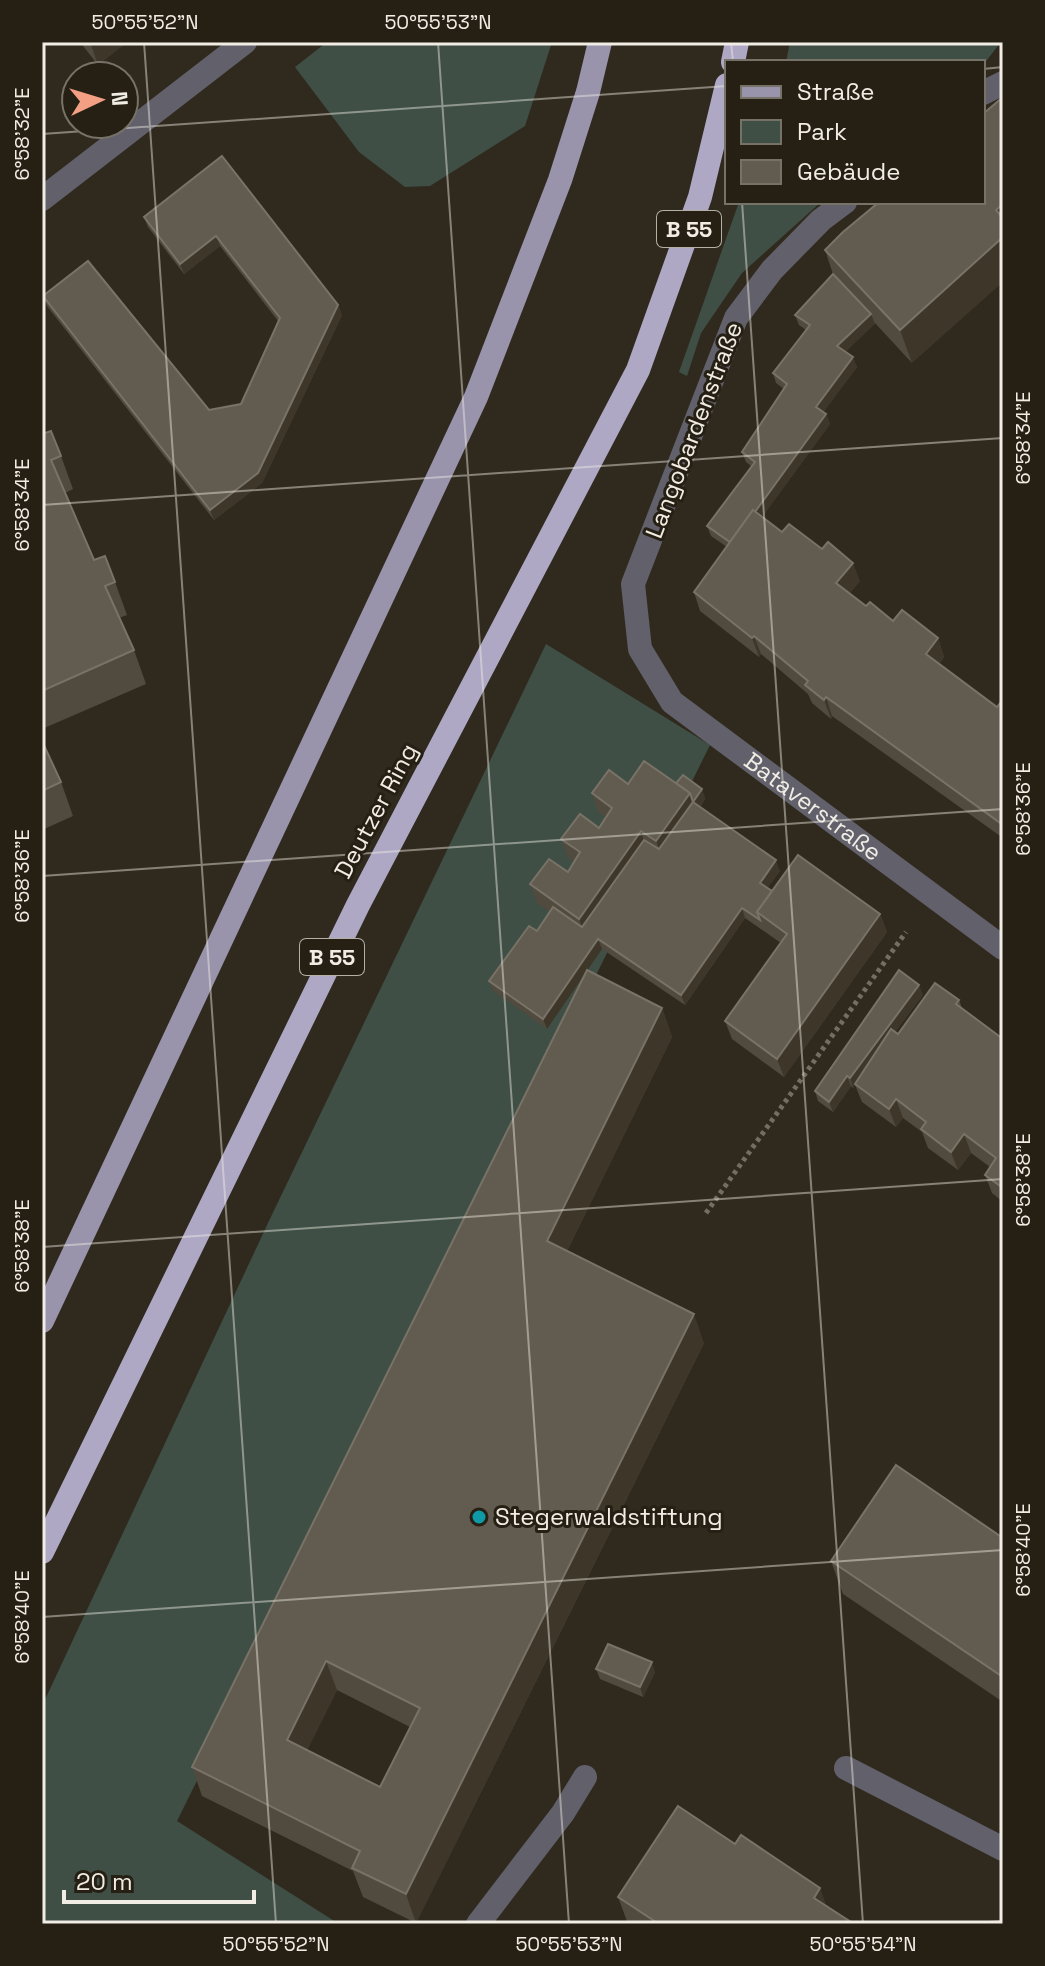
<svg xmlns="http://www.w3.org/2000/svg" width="1045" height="1966" viewBox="0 0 1045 1966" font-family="'Space Grotesk',sans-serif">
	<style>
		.green { fill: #3f4f45 }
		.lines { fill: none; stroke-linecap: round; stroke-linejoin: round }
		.path { stroke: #736e63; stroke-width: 5; stroke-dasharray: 4 4; stroke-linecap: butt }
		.lane { stroke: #62606b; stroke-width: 24 }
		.street { stroke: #62606b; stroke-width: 24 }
		.primary { stroke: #9993ac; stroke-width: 24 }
		.highway { stroke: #aea8c5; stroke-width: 24 }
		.wall { fill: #514a3e; fill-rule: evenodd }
		.shaded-wall { fill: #3d3629 }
		.building { fill: #625c50; stroke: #797267; stroke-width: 2; fill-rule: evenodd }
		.ticks { fill: none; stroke: #f1ede5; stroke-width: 2; stroke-opacity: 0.45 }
		.culture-dot { fill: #0f9aa8; stroke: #262014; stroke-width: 3 }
		.labels { text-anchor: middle; stroke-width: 6; stroke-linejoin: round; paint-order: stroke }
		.shield { fill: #262014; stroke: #b4b0a6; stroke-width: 2 }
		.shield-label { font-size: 22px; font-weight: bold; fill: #f1ede5 }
		.street-label { font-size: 24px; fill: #f1ede5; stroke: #262014 }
		.poi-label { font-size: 24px; fill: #f1ede5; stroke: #262014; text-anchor: start }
		.neatline { fill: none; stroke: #f1ede5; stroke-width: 3 }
		.ticks-label { font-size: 20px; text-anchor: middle; fill: #f1ede5 }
	</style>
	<rect width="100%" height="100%" fill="#302a1e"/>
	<!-- green -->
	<g class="green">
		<path d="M 327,42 L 552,42 L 525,126 L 430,186 L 405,187 L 359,152 L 295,67 Z"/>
		<path d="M 790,42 L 1001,42 L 983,65 L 983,62 L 786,62 Z"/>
		<path d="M 739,202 L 821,202 L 742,273 L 701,333 L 687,376 L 679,372 Z"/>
		<path d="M 546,644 L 710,745 L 177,1821 L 339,1924 L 42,1924 L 42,1706 L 268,1223 Z"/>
	</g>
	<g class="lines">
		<!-- path -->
		<path class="path" d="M 706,1213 L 906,932"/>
		<!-- lane -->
		<path class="lane" d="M 478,1924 L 563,1813 L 585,1777"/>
		<!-- street -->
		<g class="street">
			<path d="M 983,93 L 1003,83"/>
			<path d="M 42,199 L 245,42"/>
			<path id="s1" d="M 845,202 L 821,220 L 772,270 L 736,318 L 633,584 L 640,649 L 672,702 L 1003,948"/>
			<path d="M 846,1768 L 1003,1849"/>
		</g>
		<!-- primary -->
		<path class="primary" d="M 42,1321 L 476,397 L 560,180 L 588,92 L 600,42"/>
		<!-- highway -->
		<g class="highway">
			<path d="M 733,62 L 737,42"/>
			<path d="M 42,1552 L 358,905 L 638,370 L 700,197 L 727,85"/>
		</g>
	</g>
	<!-- wall -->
	<g class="wall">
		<path d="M 80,42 L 127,42 L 98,65 Z"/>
		<path d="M 222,156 L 338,305 L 342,315 L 262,483 L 214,520 L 47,306 L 43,296 L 209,410 L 241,404 L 278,321 L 220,246 L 184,274 L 148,227 L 144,217 Z"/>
		<path d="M 879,202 L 912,363 L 875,323 L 845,352 L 857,367 L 823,412 L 826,414 L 830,424 L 762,517 L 782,532 L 860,581 L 849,594 L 866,606 L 893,621 L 938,638 L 944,657 L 939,664 L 997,707 L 1003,704 L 1003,838 L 832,716 L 831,719 L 812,703 L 808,694 L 761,654 L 759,657 L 700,611 L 694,592 L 727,547 L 711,536 L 707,526 L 751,466 L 746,462 L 742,452 L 784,389 L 776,383 L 773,373 L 806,330 L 799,325 L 795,315 L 833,274 L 825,250 Z"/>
		<path d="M 42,434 L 61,456 L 73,489 L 65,493 L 94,560 L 115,582 L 127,615 L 119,618 L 134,650 L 146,684 L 42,729 Z"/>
		<path d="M 42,741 L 61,782 L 73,816 L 42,830 Z"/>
		<path d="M 676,783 L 702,789 L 705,799 L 700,807 L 780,871 L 767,888 L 772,891 L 880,914 L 887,932 L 784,1077 L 732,1039 L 725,1021 L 781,943 L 745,918 L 685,1005 L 602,949 L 587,970 L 662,1008 L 672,1037 L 567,1251 L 704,1343 L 416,1923 L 363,1897 L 353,1871 L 202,1796 L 192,1767 L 587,971 L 547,1029 L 493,991 L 489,981 L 537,931 L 550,912 L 537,903 L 530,884 L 568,872 L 574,862 L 568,858 L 561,839 L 599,828 L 606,817 L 598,812 L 592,793 L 628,784 ZM 337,1690 L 410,1727 L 380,1787 L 307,1750 Z"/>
		<path d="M 923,995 L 895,1032 L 898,1034 L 959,1000 L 962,1008 L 1003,1039 L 1003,1202 L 992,1193 L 985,1175 L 990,1167 L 971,1153 L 958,1170 L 928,1148 L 922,1132 L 903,1118 L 896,1127 L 862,1102 L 855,1085 L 853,1088 L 851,1086 L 833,1112 L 818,1101 L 815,1091 Z"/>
		<path d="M 1003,1538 L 1003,1702 L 843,1594 L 831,1561 Z"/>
		<path d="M 596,1669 L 655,1672 L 643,1697 L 600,1679 Z"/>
		<path d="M 735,1844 L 820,1888 L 826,1906 L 854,1924 L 628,1924 L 618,1897 Z"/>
	</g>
	<!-- shaded-wall -->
	<g class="shaded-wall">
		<path d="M 90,42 L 127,42 L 98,65 Z"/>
		<path d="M 1003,204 L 1003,228 L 996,210 Z"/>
		<path d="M 216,236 L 220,246 L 184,274 L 180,264 Z"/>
		<path d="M 1003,237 L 1003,282 L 912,363 L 900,330 Z"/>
		<path d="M 338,305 L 342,315 L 262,483 L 214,520 L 210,510 Z"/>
		<path d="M 871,314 L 875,324 L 841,356 L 837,346 Z"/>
		<path d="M 853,357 L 857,367 L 820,417 L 816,407 Z"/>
		<path d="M 826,414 L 830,424 L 736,553 L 732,543 Z"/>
		<path d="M 853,563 L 860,581 L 842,602 L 836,583 Z"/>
		<path d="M 754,636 L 761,654 L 759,657 L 752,638 Z"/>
		<path d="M 938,638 L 944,657 L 933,673 L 926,654 Z"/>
		<path d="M 826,697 L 832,716 L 831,719 L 824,700 Z"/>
		<path d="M 702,789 L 705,799 L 663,859 L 656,841 L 690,793 Z"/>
		<path d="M 641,831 L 647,850 L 586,937 L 579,919 Z"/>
		<path d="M 776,860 L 780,871 L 764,893 L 760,883 Z"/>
		<path d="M 742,908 L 745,918 L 685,1005 L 681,995 Z"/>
		<path d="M 880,914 L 887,932 L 784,1077 L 777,1059 Z"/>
		<path d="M 598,939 L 602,949 L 547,1029 L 543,1019 Z"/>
		<path d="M 919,985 L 923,995 L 853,1088 L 850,1078 Z"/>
		<path d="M 662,1008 L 672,1037 L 558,1270 L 547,1241 Z"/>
		<path d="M 847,1076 L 851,1086 L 833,1112 L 829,1102 Z"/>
		<path d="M 896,1099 L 903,1118 L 896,1127 L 889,1109 Z"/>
		<path d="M 964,1134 L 971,1153 L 958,1170 L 951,1152 Z"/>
		<path d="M 694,1314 L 704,1343 L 416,1923 L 406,1894 Z"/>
		<path d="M 326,1661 L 337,1690 L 298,1769 L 287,1740 Z"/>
		<path d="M 652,1662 L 655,1672 L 643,1697 L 640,1687 Z"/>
		<path d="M 820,1888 L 832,1922 L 814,1898 Z"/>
	</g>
	<!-- building -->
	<g class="building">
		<path d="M 1003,97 L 1003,204 L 996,210 L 1003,218 L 1003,237 L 900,330 L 825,250 L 843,232 L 879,202 L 983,202 L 983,114 Z"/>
		<path d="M 222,156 L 338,305 L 258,473 L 210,510 L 43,296 L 88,261 L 209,410 L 241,404 L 280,318 L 216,236 L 180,264 L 144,217 Z"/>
		<path d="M 833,274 L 871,314 L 837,346 L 853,357 L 816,407 L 826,414 L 755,512 L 753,510 L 730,542 L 707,526 L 755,462 L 742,452 L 787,384 L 773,373 L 810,325 L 795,315 Z"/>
		<path d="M 51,431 L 61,456 L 51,460 L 94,560 L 105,556 L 115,582 L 105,586 L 134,650 L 42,691 L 42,434 Z"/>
		<path d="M 753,510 L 782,532 L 789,524 L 822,549 L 828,542 L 853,563 L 836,583 L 866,606 L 870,602 L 893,621 L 902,610 L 938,638 L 926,654 L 997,707 L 1001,702 L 1003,704 L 1003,825 L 826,697 L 824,700 L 805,685 L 808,681 L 754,636 L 752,638 L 694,592 Z"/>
		<path d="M 42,741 L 61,782 L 42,791 Z"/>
		<path d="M 644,761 L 690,793 L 656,841 L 641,831 L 579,919 L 530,884 L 549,859 L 568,872 L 580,852 L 561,839 L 580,814 L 599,828 L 612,808 L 592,793 L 609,770 L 628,784 Z"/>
		<path d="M 683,775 L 702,789 L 693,802 L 690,793 L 676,783 Z"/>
		<path d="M 693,802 L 776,860 L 760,883 L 772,891 L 757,912 L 760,920 L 742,908 L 681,995 L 598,939 L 543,1019 L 489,981 L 529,926 L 537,931 L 553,907 L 582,927 L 644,840 L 659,849 Z"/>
		<path d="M 798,855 L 880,914 L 777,1059 L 725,1021 L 787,934 L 757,912 Z"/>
		<path d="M 587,970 L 662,1008 L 547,1241 L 694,1314 L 406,1894 L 352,1868 L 360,1851 L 192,1767 ZM 326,1661 L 420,1708 L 380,1787 L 287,1740 Z"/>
		<path d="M 899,970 L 919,985 L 850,1078 L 847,1076 L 829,1102 L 815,1091 Z"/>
		<path d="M 935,983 L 959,1000 L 956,1004 L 1003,1039 L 1003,1188 L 985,1175 L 996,1158 L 964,1134 L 951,1152 L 921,1129 L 926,1122 L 896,1099 L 889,1109 L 855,1084 L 891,1029 L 898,1034 Z"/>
		<path d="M 896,1465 L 1003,1538 L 1003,1677 L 831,1561 Z"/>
		<path d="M 608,1644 L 652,1662 L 640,1687 L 596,1669 Z"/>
		<path d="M 678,1806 L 735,1844 L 741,1835 L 820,1888 L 814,1898 L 854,1924 L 659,1924 L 618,1897 Z"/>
	</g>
	<!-- ticks -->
	<path class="ticks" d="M 144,42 L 276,1924M 438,42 L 569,1924M 731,42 L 733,62M 983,69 L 1003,67M 42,134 L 727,86M 742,202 L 863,1924M 42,505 L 1003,438M 42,876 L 1003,809M 42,1247 L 1003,1179M 42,1617 L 1003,1550M 959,1924 L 1003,1921"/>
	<!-- markers -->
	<circle class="culture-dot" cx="479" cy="1517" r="8"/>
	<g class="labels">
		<!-- shield labels -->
		<g class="shield">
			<rect x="657" y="211" width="64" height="36" rx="6"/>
			<rect x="300" y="939" width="64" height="36" rx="6"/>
		</g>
		<g class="shield-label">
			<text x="689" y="237">B 55</text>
			<text x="332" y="965">B 55</text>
		</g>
		<!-- street labels -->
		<g class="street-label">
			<text transform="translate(694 430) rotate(-69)" y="8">Langobardenstraße</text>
			<text dy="8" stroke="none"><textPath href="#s1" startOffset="748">Bataverstraße</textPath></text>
			<text transform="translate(376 811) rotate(-62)" y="8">Deutzer Ring</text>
		</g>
		<!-- poi labels -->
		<g class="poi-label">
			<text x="495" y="1525">Stegerwaldstiftung</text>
		</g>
	</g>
	<!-- border -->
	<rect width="1045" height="1966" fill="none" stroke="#262014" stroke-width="88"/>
	<!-- legend -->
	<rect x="725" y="60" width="260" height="144" fill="#262014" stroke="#777268" stroke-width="2"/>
	<rect x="741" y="86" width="40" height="12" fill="#9993ac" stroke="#777268" stroke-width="2"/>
	<text x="797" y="100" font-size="24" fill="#f1ede5">Straße</text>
	<rect x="741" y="120" width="40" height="24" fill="#3f4f45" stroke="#777268" stroke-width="2"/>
	<text x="797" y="140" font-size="24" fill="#f1ede5">Park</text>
	<rect x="741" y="160" width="40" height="24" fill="#625c50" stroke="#777268" stroke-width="2"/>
	<text x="797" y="180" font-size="24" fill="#f1ede5">Gebäude</text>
	<!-- north arrow -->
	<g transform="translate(100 100) rotate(86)"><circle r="38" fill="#262014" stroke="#777268" stroke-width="2"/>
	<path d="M0-6L14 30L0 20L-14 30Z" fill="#f39f84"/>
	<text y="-12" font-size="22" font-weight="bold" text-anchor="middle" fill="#f1ede5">N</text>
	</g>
	<!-- scale -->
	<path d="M64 1890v12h190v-12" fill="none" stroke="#f1ede5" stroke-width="4"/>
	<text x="76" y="1890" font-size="24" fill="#f1ede5" stroke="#262014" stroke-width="6" paint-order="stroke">20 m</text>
	<rect x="44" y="44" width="957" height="1878" class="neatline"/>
	<g class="ticks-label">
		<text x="145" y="29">50°55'52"N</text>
		<text x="438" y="29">50°55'53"N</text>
		<text transform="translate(22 134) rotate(-90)" y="7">6°58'32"E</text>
		<text transform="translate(1023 438) rotate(-90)" y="7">6°58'34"E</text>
		<text transform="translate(22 505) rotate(-90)" y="7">6°58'34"E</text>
		<text transform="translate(1023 809) rotate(-90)" y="7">6°58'36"E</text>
		<text transform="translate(22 876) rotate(-90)" y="7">6°58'36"E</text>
		<text transform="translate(1023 1180) rotate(-90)" y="7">6°58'38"E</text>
		<text transform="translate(22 1246) rotate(-90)" y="7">6°58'38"E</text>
		<text transform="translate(1023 1550) rotate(-90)" y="7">6°58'40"E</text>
		<text transform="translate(22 1617) rotate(-90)" y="7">6°58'40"E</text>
		<text x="276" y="1951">50°55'52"N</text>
		<text x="569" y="1951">50°55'53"N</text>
		<text x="863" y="1951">50°55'54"N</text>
	</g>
</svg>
